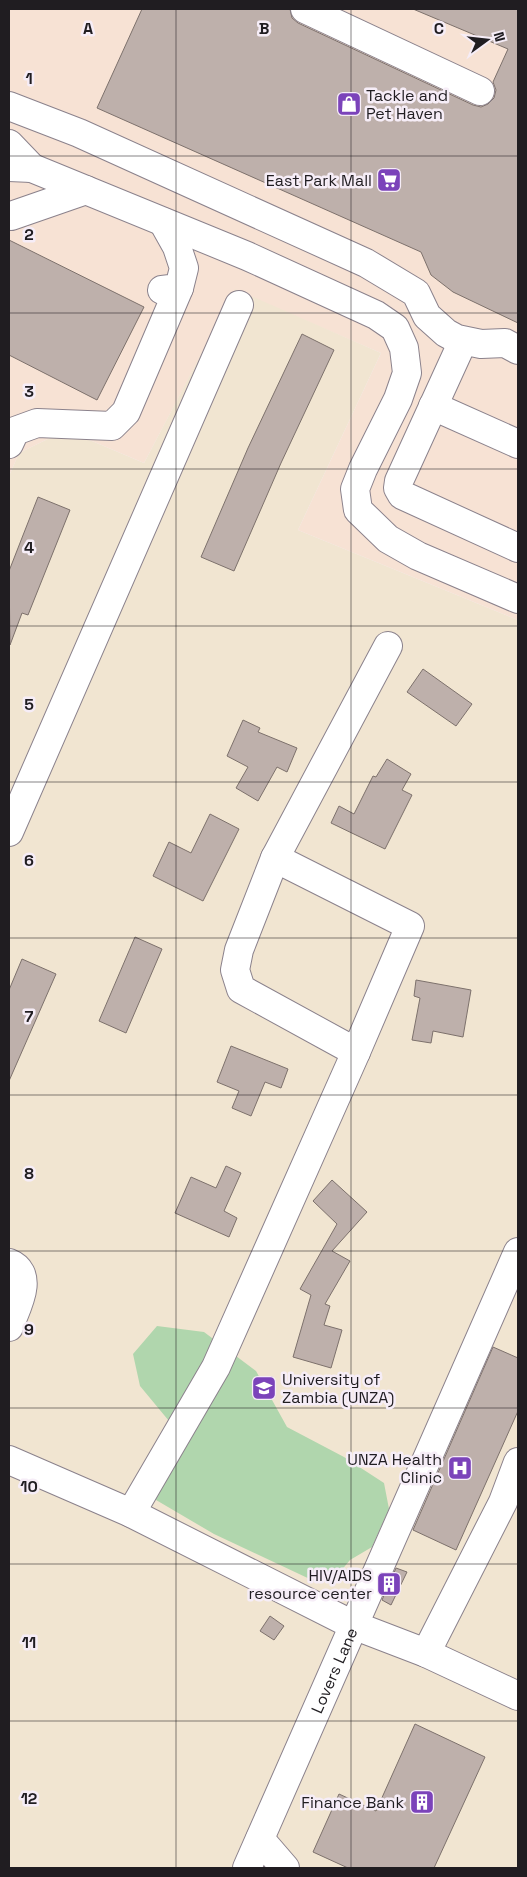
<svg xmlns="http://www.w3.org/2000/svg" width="527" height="1877" viewBox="0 0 527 1877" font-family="'Space Grotesk',sans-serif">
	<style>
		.commercial { fill: #f7e2d4 }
		.education { fill: #f1e5d1 }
		.green { fill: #b0d6ad }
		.building { fill: #beb0ab; stroke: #7d716c }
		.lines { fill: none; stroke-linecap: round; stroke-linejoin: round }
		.minor-casing { stroke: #8b828c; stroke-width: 30 }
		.minor { stroke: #fff; stroke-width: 28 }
		.grid { fill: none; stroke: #201d21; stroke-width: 1; stroke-opacity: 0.55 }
		.labels { text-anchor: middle; stroke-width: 5; stroke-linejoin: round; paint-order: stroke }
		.poi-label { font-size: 16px; fill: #201d21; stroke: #f6edf7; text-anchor: end }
		.street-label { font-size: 16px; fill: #201d21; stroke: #f6edf7 }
		.grid-label { font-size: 16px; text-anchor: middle; font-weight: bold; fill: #201d21; stroke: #f6edf7; stroke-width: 5; stroke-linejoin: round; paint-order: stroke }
	</style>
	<rect width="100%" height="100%" fill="#f6edf7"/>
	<!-- commercial -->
	<path class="commercial" d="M 9,9 L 518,9 L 518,620 L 298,530 L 381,353 L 235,290 L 144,463 L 66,430 L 19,453 L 9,476 Z"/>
	<!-- education -->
	<path class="education" d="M 235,289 L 381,353 L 298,530 L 518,620 L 518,1868 L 9,1868 L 9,476 L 19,453 L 66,430 L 144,463 Z"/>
	<!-- green -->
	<path class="green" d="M 157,1326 L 204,1332 L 256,1371 L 287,1427 L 344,1457 L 384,1483 L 389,1509 L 372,1547 L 350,1560 L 335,1578 L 314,1581 L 214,1534 L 139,1490 L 169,1421 L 140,1386 L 133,1354 Z"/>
	<!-- building -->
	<g class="building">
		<path d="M 142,9 L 290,9 L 292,18 L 298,23 L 473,105 L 481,107 L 488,104 L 494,98 L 496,90 L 493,82 L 508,49 L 413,9 L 518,9 L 518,323 L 453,292 L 431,275 L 421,252 L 97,108 Z"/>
		<path d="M 9,240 L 144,307 L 97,400 L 9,355 Z"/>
		<path d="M 302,334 L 334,350 L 281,463 L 234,571 L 201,557 L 248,448 Z"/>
		<path d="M 38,497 L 70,510 L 28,615 L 22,613 L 10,645 L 9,571 Z"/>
		<path d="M 423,669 L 472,704 L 456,726 L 407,692 Z"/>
		<path d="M 243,720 L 260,728 L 258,732 L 297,748 L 287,772 L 277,767 L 258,801 L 236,788 L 248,767 L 227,756 Z"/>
		<path d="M 387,759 L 411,774 L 402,790 L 412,795 L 385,849 L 331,823 L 339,806 L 354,814 L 373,776 L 376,777 Z"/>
		<path d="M 210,814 L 239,829 L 203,901 L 153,876 L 169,842 L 191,853 Z"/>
		<path d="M 135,937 L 162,949 L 126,1033 L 99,1021 Z"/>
		<path d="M 22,959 L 56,974 L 9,1081 L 9,990 Z"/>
		<path d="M 416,980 L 471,990 L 463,1037 L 433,1031 L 431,1043 L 412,1040 L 420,998 L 414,996 Z"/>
		<path d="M 231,1046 L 288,1069 L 281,1088 L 265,1082 L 251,1116 L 232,1108 L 239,1091 L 217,1082 Z"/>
		<path d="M 226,1166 L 241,1173 L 224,1211 L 237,1218 L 229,1237 L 175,1213 L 191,1177 L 216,1188 Z"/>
		<path d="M 332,1180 L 367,1212 L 332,1251 L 350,1261 L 325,1304 L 330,1306 L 324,1325 L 342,1330 L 331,1368 L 293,1357 L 311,1295 L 300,1289 L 337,1224 L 313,1201 Z"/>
		<path d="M 493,1347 L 518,1358 L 518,1411 L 456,1550 L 413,1530 Z"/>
		<path d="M 396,1568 L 407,1572 L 391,1605 L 382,1600 Z"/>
		<path d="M 270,1616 L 284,1626 L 274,1640 L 260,1631 Z"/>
		<path d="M 415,1724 L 485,1757 L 434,1868 L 348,1868 L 313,1852 L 339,1794 L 376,1811 Z"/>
	</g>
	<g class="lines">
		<defs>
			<g id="minor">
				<path d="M 305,9 L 480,91"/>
				<path d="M 9,106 L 79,133 L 366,263 L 416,293 L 427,316 L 446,333 L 457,339 L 481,344 L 505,343 L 518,350"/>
				<path d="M 9,144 L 32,168"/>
				<path d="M 9,167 L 32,168 L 247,256 L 376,315 L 395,328 L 404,348 L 407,373 L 398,399 L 363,469 L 355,489 L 358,510 L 388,539 L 418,556 L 518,599"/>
				<path d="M 11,216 L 86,190"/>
				<path d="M 162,290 L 179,288 L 184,268 L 177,247 L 163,222"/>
				<path d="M 463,341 L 399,481 L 398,488 L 402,495 L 518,548"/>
				<path d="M 433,406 L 518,444"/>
				<path d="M 9,444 L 15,431 L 37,423 L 112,426 L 126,412 L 179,288"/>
				<path d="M 9,832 L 239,305"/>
				<path d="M 356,1052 L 241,989 L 235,970 L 239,950 L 275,858 L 388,646"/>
				<path d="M 9,1263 C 36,1274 16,1308 9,1327"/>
				<path d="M 9,1460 L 131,1513 L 353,1625 L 426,1653 L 518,1696"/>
				<path d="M 131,1513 L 216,1367 L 356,1052 L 410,926 L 275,858"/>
				<path d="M 426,1653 L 503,1502 L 518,1462"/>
				<path d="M 260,1839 L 285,1868"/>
				<path id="s1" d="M 247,1868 L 518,1252"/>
			</g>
		</defs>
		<!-- minor casing -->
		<use href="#minor" class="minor-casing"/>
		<!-- minor -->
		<use href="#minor" class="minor"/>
	</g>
	<!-- grid -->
	<path class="grid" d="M 176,9 L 176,1868M 351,9 L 351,1868M 9,156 L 518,156M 9,313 L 518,313M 9,469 L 518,469M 9,626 L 518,626M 9,782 L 518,782M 9,938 L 518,938M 9,1095 L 518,1095M 9,1251 L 518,1251M 9,1408 L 518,1408M 9,1564 L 518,1564M 9,1721 L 518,1721"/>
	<!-- icons -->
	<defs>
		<symbol id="shop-square" viewBox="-11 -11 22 22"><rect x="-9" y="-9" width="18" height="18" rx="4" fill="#7b43ba" stroke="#f6edf7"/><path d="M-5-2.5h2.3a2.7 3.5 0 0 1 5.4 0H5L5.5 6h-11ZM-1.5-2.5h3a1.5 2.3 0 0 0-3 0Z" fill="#fff"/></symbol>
		<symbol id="supermarket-square" viewBox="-11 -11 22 22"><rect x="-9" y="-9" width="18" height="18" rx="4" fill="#7b43ba" stroke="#f6edf7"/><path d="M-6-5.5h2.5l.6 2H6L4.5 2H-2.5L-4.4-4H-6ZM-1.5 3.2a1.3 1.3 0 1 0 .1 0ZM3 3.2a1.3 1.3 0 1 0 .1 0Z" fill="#fff"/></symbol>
		<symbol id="university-square" viewBox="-11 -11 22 22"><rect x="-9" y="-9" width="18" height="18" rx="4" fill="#7b43ba" stroke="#f6edf7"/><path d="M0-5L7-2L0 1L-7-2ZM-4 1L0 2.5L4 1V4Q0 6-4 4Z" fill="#fff"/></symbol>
		<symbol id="hospital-square" viewBox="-11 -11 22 22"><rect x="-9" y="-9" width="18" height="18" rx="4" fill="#7b43ba" stroke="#f6edf7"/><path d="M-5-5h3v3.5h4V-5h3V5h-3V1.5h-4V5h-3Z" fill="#fff"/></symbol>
		<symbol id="building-square" viewBox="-11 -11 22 22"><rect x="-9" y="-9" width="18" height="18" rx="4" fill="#7b43ba" stroke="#f6edf7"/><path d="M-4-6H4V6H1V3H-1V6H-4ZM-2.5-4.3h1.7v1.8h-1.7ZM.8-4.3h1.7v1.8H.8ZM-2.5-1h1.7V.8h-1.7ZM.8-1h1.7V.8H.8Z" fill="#fff"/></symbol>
	</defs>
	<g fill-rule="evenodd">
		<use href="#shop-square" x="335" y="90" width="28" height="28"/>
		<use href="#supermarket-square" x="375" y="166" width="28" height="28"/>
		<use href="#university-square" x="250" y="1374" width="28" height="28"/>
		<use href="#hospital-square" x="446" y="1454" width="28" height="28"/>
		<use href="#building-square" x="375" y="1570" width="28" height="28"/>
		<use href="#building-square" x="408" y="1788" width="28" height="28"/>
	</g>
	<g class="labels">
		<!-- poi labels -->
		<g class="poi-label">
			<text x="366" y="101" text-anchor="start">Tackle and<tspan x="366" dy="18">Pet Haven</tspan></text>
			<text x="372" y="186">East Park Mall</text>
			<text x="282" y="1385" text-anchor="start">University of<tspan x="282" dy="18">Zambia (UNZA)</tspan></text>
			<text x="442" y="1465">UNZA Health<tspan x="442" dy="18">Clinic</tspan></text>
			<text x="372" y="1581">HIV/AIDS<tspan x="372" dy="18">resource center</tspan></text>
			<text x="404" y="1808">Finance Bank</text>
		</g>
		<!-- street labels -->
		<g class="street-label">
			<text dy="6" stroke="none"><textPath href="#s1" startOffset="216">Lovers Lane</textPath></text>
		</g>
	</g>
	<g class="grid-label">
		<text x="88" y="34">A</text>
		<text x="264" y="34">B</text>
		<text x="439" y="34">C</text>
		<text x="29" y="84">1</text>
		<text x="29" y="240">2</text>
		<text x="29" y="397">3</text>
		<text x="29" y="553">4</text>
		<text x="29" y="710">5</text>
		<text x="29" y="866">6</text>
		<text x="29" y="1022">7</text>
		<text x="29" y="1179">8</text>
		<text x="29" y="1335">9</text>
		<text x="29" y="1492">10</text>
		<text x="29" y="1648">11</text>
		<text x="29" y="1804">12</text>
	</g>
	<!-- border -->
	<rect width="527" height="1877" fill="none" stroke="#201d21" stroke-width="20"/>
	<!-- north arrow -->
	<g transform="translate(487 40) rotate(75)" stroke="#f6edf7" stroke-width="4" paint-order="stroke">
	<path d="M0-4L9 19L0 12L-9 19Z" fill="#201d21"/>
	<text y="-8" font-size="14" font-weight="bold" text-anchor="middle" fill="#201d21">N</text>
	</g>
</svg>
